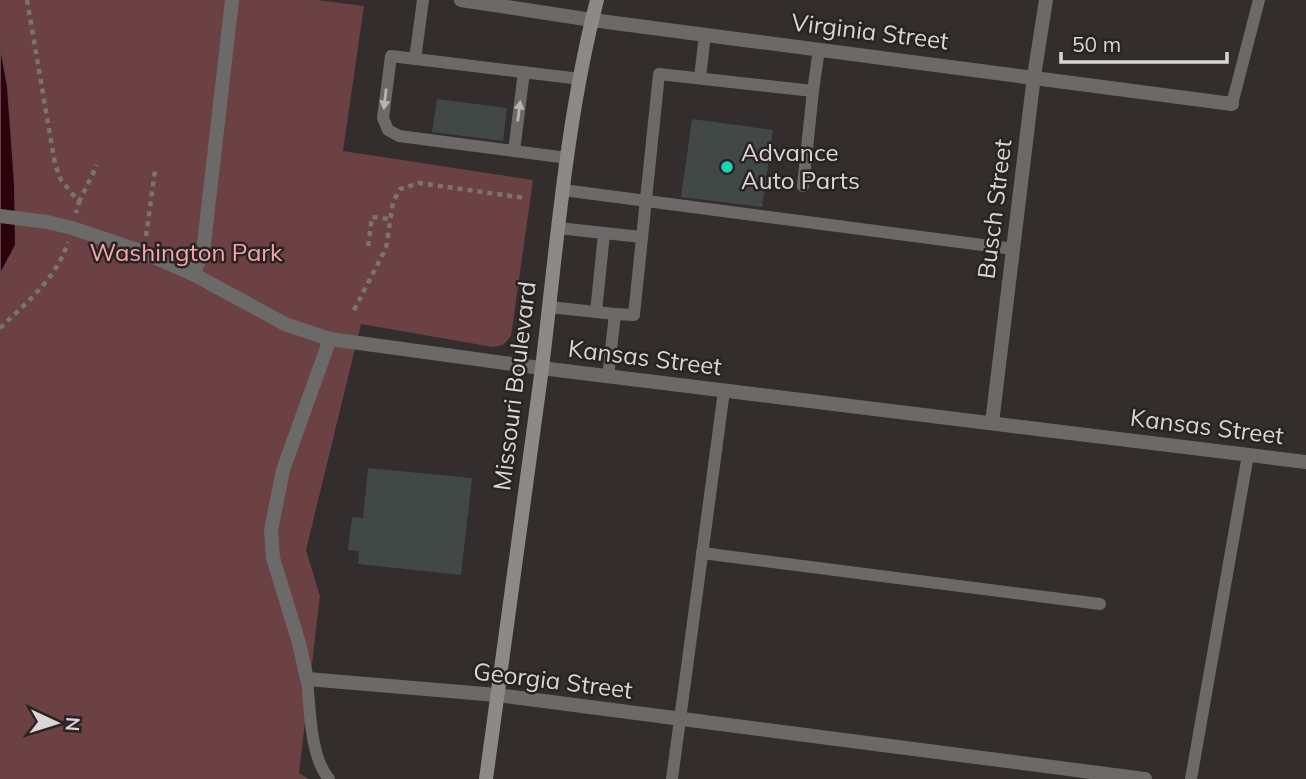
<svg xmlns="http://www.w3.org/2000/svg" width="1306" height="779" viewBox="0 0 1306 779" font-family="Mulish,sans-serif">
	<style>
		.green { fill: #6c4144 }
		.water { fill: #2d030b; stroke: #614248; stroke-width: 2 }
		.building { fill: #424846 }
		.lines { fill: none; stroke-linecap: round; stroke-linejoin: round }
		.path { stroke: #797474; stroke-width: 4.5; stroke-dasharray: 5 5; stroke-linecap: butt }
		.service { stroke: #6c6969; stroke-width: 12 }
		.minor { stroke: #6c6969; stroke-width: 14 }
		.tertiary { stroke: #6c6969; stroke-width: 14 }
		.secondary { stroke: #8e8989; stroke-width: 14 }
		.oneway { fill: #b9b5b5 }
		.poi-dot { fill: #15d5b3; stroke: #292323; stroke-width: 2.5 }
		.labels { text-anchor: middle; stroke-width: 5; stroke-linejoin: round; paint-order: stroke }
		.street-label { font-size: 24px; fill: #dad6d6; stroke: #292323 }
		.poi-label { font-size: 24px; fill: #dad6d6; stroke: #292323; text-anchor: start }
		.park-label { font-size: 24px; fill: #f7a4aa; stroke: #292323 }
	</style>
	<rect width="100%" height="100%" fill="#332d2d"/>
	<!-- green -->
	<path class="green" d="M 0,0 L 317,0 L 364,6 L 343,151 L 533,180 L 511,336 L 503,345 L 493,347 L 361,324 L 306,550 L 320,596 L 299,773 L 309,779 L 0,779 Z"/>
	<!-- water -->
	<path class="water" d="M 0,43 L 8,87 L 15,185 L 16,245 L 0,275 Z"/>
	<!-- building -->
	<g class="building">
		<path d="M 437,99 L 507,108 L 503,141 L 432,132 Z"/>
		<path d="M 692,119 L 773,130 L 762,207 L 681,197 Z"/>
		<path d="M 368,468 L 472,478 L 461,575 L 358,564 L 359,551 L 348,550 L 352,517 L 363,518 Z"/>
	</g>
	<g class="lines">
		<!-- path -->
		<g class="path">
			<path d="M 27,0 L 55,164 L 61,180 L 79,202 L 76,213"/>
			<path d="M 79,202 L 97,165"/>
			<path d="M 146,236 L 155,171"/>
			<path d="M 368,246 L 372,217 L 390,219"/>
			<path d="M 354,310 L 386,248 L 393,202 L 400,189 L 419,183 L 525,198"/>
			<path d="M 0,328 C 26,303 57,278 68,242"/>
		</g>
		<!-- service -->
		<g class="service">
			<path d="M 415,59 L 423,0"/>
			<path d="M 700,78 L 705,34"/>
			<path d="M 813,91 L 819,49"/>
			<path d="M 1232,104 L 1259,0"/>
			<path d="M 514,151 L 524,72"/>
			<path d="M 568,158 L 399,136 L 388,130 L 383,118 L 391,56 L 580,79"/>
			<path d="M 563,190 L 1013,249"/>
			<path d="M 558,228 L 641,237"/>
			<path d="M 604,234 L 596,312 L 615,314 L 608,377"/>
			<path d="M 549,307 L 596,312"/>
			<path d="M 615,314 L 634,315 L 659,74 L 813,91 L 803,186"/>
			<path d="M 702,553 L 1100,604"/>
			<path d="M 307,679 C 310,708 310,757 329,779"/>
			<path d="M 672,779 L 724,391"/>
			<path d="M 1191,779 L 1248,455"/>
		</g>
		<!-- minor -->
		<g class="minor">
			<path d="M 461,0 L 592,20 L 1232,104"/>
			<path d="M 193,274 L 203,252 L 232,0"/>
			<path d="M 330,339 L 283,470 L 271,530 L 273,558 L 299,643 L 307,679 L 497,695 L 1145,779"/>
			<path d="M 541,368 L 1306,462"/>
			<path d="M 992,423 L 1034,76 L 1046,0"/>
		</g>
		<!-- tertiary -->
		<path class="tertiary" d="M 0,216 L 47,222 L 72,228 L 140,251 L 193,274 L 285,324 L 330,339 L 541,368"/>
		<!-- secondary -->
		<path class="secondary" d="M 486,779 C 504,642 524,505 542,368 C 557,245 566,120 597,0"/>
	</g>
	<!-- one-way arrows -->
	<defs><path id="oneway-solid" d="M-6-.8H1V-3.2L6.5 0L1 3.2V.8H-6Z" transform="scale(1.75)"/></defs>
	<g class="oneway">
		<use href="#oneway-solid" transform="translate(385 99) rotate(97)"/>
		<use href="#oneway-solid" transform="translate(519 111) rotate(-83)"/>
	</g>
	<!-- markers -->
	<circle class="poi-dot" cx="727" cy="167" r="7"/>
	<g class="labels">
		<!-- street labels -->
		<g class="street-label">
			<text transform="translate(870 32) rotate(7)" y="8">Virginia Street</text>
			<text transform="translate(995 209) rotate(-83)" y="8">Busch Street</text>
			<text transform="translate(645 358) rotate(7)" y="8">Kansas Street</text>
			<text transform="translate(515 386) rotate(-83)" y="8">Missouri Boulevard</text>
			<text transform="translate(1207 427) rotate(7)" y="8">Kansas Street</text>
			<text transform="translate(553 681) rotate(7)" y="8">Georgia Street</text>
		</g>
		<!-- poi labels -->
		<g class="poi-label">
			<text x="741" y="161">Advance<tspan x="741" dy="28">Auto Parts</tspan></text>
		</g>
		<!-- park labels -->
		<g class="park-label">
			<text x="186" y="261">Washington Park</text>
		</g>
	</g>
	<!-- north arrow -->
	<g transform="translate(56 723) rotate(94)" stroke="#292323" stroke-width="5" paint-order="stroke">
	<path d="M0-5L12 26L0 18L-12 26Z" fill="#dad6d6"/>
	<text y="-10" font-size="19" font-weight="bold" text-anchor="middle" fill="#dad6d6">N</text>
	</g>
	<!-- scale -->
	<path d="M1061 52v10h166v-10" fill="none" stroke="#dad6d6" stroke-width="3.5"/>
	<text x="1072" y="52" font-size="21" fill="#dad6d6" stroke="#292323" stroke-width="5" paint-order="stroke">50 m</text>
</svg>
